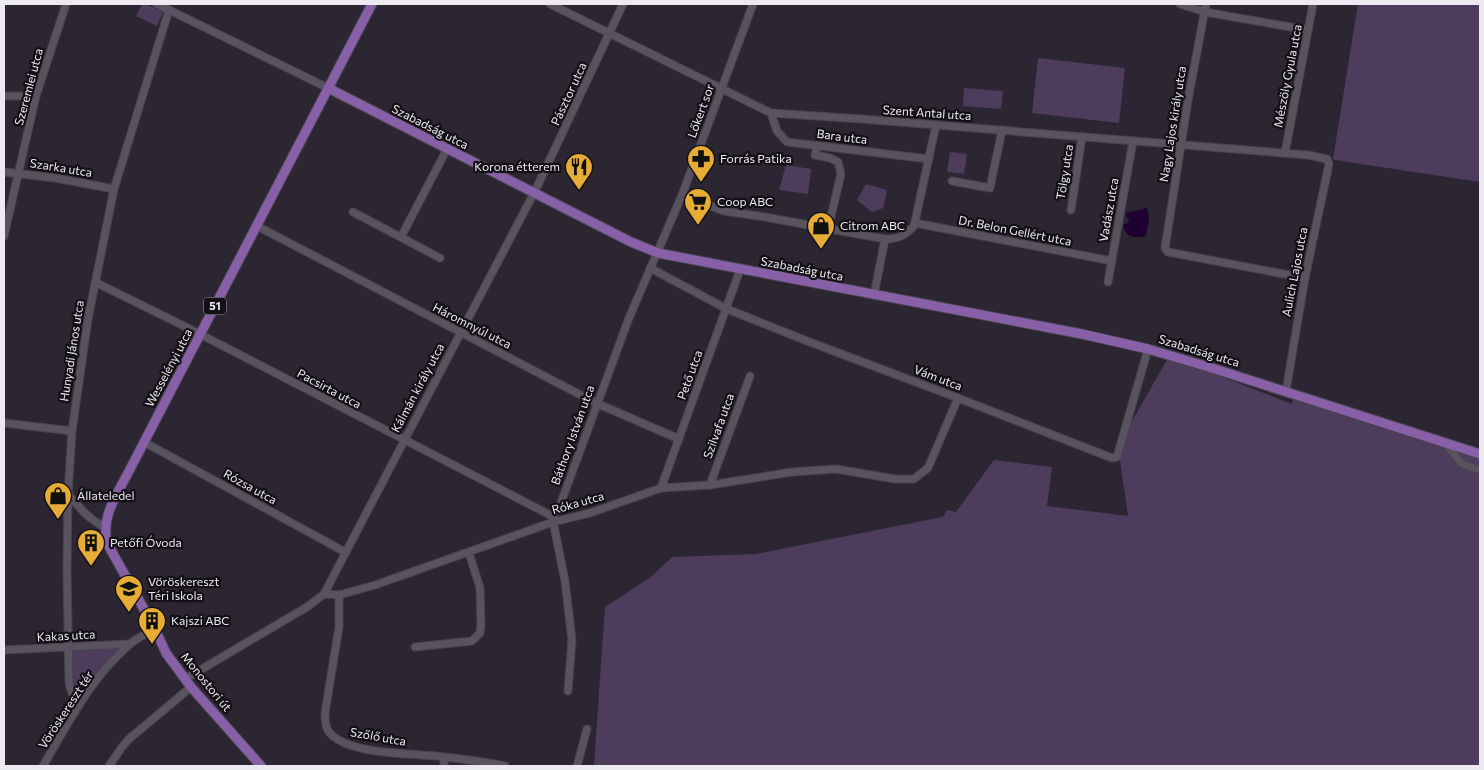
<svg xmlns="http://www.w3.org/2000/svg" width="1484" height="770" viewBox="0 0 1484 770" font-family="Commissioner,sans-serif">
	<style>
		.green { fill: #4e3c5d }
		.water { fill: #1e0031 }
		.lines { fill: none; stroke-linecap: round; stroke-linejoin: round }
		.minor-casing { stroke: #48434d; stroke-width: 9 }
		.major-casing { stroke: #48434d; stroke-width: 11 }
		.minor { stroke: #59525f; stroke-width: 7 }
		.major { stroke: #8860a7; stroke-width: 9 }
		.labels { text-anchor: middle; stroke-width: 4.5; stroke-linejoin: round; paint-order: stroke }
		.shield { fill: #131015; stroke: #aca8af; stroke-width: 1 }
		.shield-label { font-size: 11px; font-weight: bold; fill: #ede9f1 }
		.street-label { font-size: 12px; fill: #ede9f1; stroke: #131015 }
		.poi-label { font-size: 12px; fill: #ede9f1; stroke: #131015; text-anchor: start }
	</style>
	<rect width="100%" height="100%" fill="#2c2632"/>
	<!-- green -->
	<g class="green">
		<path d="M 142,4 L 146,4 L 163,12 L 157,26 L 136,16 Z"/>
		<path d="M 1358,4 L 1480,4 L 1480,182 L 1335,160 L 1333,159 Z"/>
		<path d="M 1038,58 L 1125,68 L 1119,123 L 1032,113 Z"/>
		<path d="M 964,88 L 1003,91 L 1001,109 L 963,106 Z"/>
		<path d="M 950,152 L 967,154 L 964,174 L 947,172 Z"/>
		<path d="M 786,165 L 811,169 L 808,194 L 779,190 Z"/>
		<path d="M 866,184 L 887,190 L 883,208 L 872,212 L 857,200 Z"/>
		<path d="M 1169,356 L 1292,404 L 1293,398 L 1480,457 L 1480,766 L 594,766 L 605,607 L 651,577 L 672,557 L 756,554 L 943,517 L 947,510 L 956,512 L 994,460 L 1052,467 L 1047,506 L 1128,516 L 1118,446 Z"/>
		<path d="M 124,646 L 82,700 L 72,693 L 72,649 Z"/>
	</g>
	<!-- water -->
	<path class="water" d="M 1147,208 L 1149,218 L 1146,236 C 1135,239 1123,237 1124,224 L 1128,223 L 1129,220 L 1126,216 L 1126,213 Z"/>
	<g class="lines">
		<defs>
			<g id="minor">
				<path d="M 157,4 L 328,88"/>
				<path d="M 550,4 L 771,113 L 862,119 L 1308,155 L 1327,159 L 1329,164 L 1305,278 L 1286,391"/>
				<path d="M 1180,4 L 1205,12 L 1308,30"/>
				<path d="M 1206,4 L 1188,100 L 1165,248 L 1168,252 L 1305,278"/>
				<path d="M 4,96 L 36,96"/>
				<path d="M 771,113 L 777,131 L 787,142 L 929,159"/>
				<path d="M 817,146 L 815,155 L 830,158 L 838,162 L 841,174 L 828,229"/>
				<path d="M 1285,153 L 1313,4"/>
				<path d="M 4,172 L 55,178 L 114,189"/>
				<path d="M 952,181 L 990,188 L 1002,130"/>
				<path d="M 682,195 L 724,211 L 765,217 L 885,239 C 898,239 905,236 914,226 L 936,125"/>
				<path d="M 1071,210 L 1082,137"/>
				<path d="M 353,212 L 440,258"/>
				<path d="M 915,223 L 1112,261"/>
				<path d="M 257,226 L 596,403 L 679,439"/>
				<path d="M 4,236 L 36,96 L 66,4"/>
				<path d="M 401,237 L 447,149"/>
				<path d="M 650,268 L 727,309 L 807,341 L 958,398 L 1112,458 L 1117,457 L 1148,349"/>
				<path d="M 95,282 L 194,331 L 552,516"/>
				<path d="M 1108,282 L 1133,141"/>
				<path d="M 874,295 L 885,239"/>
				<path d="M 4,423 L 72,431"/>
				<path d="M 144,442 L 345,552"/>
				<path d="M 1445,443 L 1462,464 L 1480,470"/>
				<path d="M 710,485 L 750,376"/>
				<path d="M 661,488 L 740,270"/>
				<path d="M 68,494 C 78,506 89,520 105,527"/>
				<path d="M 324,594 L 536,189 L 623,4"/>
				<path d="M 339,595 L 339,627 L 325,713 C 325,725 326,732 337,739 C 362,755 414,753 444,757 C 464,759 485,762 505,766"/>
				<path d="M 415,647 L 472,641 L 480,633 L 481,625 L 480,588 L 469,553"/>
				<path d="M 4,650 L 130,644"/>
				<path d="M 185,679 L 307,607 L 324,594 L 339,595 L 375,585 L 553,522 L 590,513 L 661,488 L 710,485 L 792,472 L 836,469 L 895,479 L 914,479 L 928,468 L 958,398"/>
				<path d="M 568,691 L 572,640 L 565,581 L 552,516 L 559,508 L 629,318 L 682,195 L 753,4"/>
				<path d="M 82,700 L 72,693 L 69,683 L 67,572 L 68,494 L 72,431 L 88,319 L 114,189 L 169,10"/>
				<path d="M 444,757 L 444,766"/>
				<path d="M 43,766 C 68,724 91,677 129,645 C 136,638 147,634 155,629"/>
				<path d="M 109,766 L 122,747 L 129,739 L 191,687"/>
				<path d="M 577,766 L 587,729"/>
			</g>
			<g id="major">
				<path d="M 328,88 L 631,242 L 658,253 L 1082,334 L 1148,349 L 1212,368 L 1480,454"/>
				<path d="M 261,766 L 191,687 L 166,653 L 155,629 L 107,543 C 101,517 116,496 128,473 L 372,4"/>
			</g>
		</defs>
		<!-- minor casing -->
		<use href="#minor" class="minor-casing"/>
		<!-- major casing -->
		<use href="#major" class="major-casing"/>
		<!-- minor -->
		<use href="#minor" class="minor"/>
		<!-- major -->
		<use href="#major" class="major"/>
	</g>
	<!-- icons -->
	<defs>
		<symbol id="pharmacy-pin" viewBox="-11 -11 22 30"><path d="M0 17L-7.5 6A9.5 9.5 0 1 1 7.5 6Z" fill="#e7ac36" stroke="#131015"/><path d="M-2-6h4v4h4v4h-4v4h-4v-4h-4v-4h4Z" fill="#111"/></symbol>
		<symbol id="restaurant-pin" viewBox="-11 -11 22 30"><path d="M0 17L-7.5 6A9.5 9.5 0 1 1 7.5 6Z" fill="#e7ac36" stroke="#131015"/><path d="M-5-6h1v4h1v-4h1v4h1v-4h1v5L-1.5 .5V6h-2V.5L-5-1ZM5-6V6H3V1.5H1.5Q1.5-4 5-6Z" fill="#111"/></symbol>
		<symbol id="supermarket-pin" viewBox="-11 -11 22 30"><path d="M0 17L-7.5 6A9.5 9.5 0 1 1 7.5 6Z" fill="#e7ac36" stroke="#131015"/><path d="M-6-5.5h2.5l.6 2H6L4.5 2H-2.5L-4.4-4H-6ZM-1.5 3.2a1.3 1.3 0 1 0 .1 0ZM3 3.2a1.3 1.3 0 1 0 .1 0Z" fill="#111"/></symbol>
		<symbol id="shop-pin" viewBox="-11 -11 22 30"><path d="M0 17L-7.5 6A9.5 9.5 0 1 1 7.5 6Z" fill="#e7ac36" stroke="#131015"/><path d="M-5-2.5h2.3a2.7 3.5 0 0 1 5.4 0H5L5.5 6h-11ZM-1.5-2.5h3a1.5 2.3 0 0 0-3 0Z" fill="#111"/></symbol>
		<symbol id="building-pin" viewBox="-11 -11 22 30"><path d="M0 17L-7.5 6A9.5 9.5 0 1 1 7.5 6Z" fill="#e7ac36" stroke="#131015"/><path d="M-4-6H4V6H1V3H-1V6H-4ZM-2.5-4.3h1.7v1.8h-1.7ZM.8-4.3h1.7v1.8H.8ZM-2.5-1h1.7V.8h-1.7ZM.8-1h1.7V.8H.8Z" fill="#111"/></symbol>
		<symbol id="school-pin" viewBox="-11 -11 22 30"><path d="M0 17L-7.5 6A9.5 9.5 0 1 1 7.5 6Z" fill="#e7ac36" stroke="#131015"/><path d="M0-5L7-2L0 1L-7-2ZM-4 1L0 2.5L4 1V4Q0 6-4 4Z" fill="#111"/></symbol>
	</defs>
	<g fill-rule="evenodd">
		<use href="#pharmacy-pin" x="685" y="143" width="32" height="43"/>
		<use href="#restaurant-pin" x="563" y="151" width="32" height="43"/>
		<use href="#supermarket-pin" x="682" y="186" width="32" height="43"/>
		<use href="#shop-pin" x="805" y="210" width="32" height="43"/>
		<use href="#shop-pin" x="42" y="480" width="32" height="43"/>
		<use href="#building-pin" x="75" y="527" width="32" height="43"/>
		<use href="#school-pin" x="113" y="573" width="32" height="43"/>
		<use href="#building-pin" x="136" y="605" width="32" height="43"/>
	</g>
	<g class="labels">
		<!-- shield labels -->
		<rect class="shield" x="204" y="297.5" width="22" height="17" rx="4"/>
		<g class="shield-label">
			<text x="215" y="310">51</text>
		</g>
		<!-- street labels -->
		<g class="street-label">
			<text transform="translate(1288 76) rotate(-79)" y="4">Mészöly Gyula utca</text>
			<text transform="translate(29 87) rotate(-75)" y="4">Szeremlei utca</text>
			<text transform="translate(569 94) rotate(-65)" y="4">Pásztor utca</text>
			<text transform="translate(701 111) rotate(-70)" y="4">Lőkert sor</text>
			<text transform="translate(927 113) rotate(4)" y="4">Szent Antal utca</text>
			<text transform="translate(1173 124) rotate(-81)" y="4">Nagy Lajos király utca</text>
			<text transform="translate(430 127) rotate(27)" y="4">Szabadság utca</text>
			<text transform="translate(842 137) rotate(7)" y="4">Bara utca</text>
			<text transform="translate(61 168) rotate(9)" y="4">Szarka utca</text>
			<text transform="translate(1065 172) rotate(-81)" y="4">Tölgy utca</text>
			<text transform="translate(1109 210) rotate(-80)" y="4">Vadász utca</text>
			<text transform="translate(1015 231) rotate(11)" y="4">Dr. Belon Gellért utca</text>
			<text transform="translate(802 269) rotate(11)" y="4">Szabadság utca</text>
			<text transform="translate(1295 272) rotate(-79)" y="4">Aulich Lajos utca</text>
			<text transform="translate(472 326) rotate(27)" y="4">Háromnyúl utca</text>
			<text transform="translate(72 351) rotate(-81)" y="4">Hunyadi János utca</text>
			<text transform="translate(1199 351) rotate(17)" y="4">Szabadság utca</text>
			<text transform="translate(169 368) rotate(-62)" y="4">Wesselényi utca</text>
			<text transform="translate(690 375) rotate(-70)" y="4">Pető utca</text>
			<text transform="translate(938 378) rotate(21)" y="4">Vám utca</text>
			<text transform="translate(418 388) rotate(-62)" y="4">Kálmán király utca</text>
			<text transform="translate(329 389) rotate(28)" y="4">Pacsirta utca</text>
			<text transform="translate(719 426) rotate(-70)" y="4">Szilvafa utca</text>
			<text transform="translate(573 435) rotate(-70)" y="4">Báthory István utca</text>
			<text transform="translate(250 487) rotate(29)" y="4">Rózsa utca</text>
			<text transform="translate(578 503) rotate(-16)" y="4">Róka utca</text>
			<text transform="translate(66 636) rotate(-3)" y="4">Kakas utca</text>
			<text transform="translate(206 682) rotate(51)" y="4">Monostori út</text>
			<text transform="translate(66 710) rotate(-57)" y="4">Vöröskereszt tér</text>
			<text transform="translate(378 737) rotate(10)" y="4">Szőlő utca</text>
		</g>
		<!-- poi labels -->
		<g class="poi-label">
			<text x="720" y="163">Forrás Patika</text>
			<text x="560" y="171" text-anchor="end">Korona étterem</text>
			<text x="717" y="206">Coop ABC</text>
			<text x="840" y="230">Citrom ABC</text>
			<text x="77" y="500">Állateledel</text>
			<text x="110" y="547">Petőfi Óvoda</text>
			<text x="148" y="586">Vöröskereszt<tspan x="148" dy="14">Téri Iskola</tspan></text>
			<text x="171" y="625">Kajszi ABC</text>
		</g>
	</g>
	<!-- border -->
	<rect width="1484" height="770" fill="none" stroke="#ede9f1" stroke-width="10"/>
</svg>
